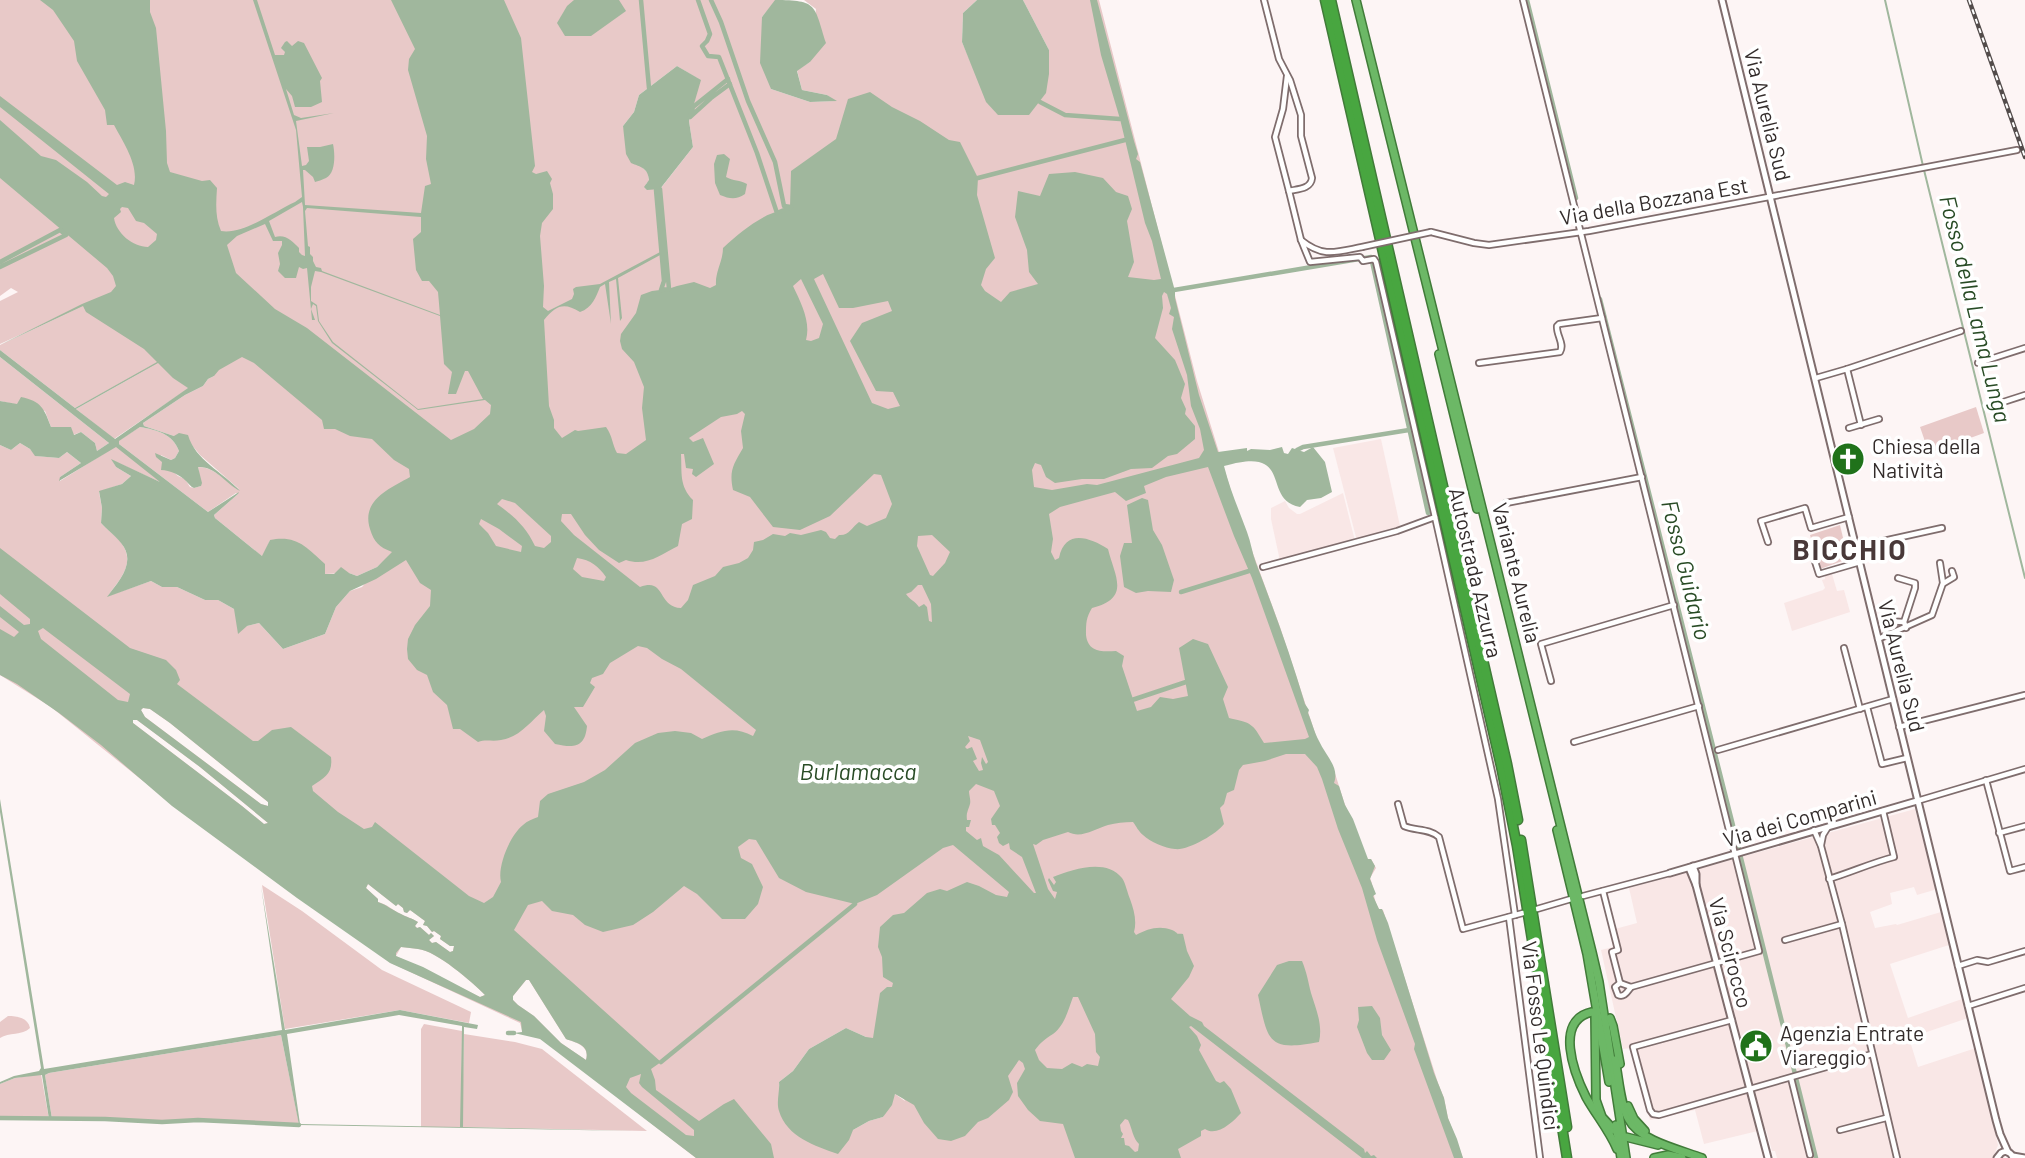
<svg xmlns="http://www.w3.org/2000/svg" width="2025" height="1158" viewBox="0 0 2025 1158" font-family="Barlow,sans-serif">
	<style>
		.built { fill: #f9e7e6 }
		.green { fill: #e8c9c8; fill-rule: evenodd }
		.water { fill: #a0b79d; fill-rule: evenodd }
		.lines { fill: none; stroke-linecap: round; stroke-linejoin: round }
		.stream { stroke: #a0b79d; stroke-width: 2 }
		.canal { stroke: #a0b79d; stroke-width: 4.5 }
		.minor-casing { stroke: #7f6d6d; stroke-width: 8 }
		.tertiary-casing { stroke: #7f6d6d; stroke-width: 9 }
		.secondary-casing { stroke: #7f6d6d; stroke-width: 9 }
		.trunk-casing { stroke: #417b39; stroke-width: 10 }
		.motorway-casing { stroke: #417b39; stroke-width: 11 }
		.minor { stroke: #fff; stroke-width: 4.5 }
		.tertiary { stroke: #fff; stroke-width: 5 }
		.secondary { stroke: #fff; stroke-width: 5 }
		.trunk { stroke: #6cb866; stroke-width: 7 }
		.motorway { stroke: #48a640; stroke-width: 8 }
		.rail-casing { stroke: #534c4b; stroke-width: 4.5 }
		.rail { stroke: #fff; stroke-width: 2; stroke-dasharray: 5; stroke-linecap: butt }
		.minor-bridge-casing { stroke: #7f6d6d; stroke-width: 8; stroke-linecap: butt }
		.minor-bridge { stroke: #fff; stroke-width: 4.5 }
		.labels { text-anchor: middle; stroke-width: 7; stroke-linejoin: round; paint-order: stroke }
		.street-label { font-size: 21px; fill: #332c2b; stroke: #fff }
		.poi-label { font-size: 21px; fill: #332c2b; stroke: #fff; text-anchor: start }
		.water-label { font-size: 23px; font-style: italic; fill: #284b25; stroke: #fff }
		.district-label { font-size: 28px; font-weight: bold; letter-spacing: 2px; fill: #493939; stroke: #fff }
	</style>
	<rect width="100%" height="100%" fill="#fdf5f5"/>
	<!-- built -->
	<g class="built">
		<path d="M 1381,439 L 1400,526 L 1396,530 L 1357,541 L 1333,448 Z"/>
		<path d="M 1343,493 L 1355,541 L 1280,561 L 1271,519 L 1271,508 L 1285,501 L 1289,508 L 1297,514 L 1300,514 Z"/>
		<path d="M 1832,574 L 1837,591 L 1844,590 L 1850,612 L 1792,631 L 1784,603 L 1823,590 L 1825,588 L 1822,580 L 1825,579 L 1825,576 Z"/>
		<path d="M 1915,809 L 1936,888 L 1934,890 L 1917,895 L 1914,887 L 1890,893 L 1892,904 L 1870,912 L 1875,928 L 1896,924 L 1897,925 L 1941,912 L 1949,945 L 1890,964 L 1908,1018 L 1962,999 L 1968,1018 L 1909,1038 L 1918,1067 L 1976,1048 L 1998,1145 L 1993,1158 L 1777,1158 L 1775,1151 L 1772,1151 L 1766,1129 L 1704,1144 L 1695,1110 L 1650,1120 L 1631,1048 L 1623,1049 L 1601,950 L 1617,946 L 1615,929 L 1637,923 L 1629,888 Z"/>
	</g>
	<!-- green -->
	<g class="green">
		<path d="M 0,0 L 776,0 L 762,17 L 771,89 L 810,102 L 835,101 L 827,95 L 802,90 L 797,70 L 810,62 L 816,9 L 804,0 L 977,0 L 963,13 L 962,42 L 974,70 L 1049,50 L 1023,0 L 1099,0 L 1197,381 L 1236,507 L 1280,627 L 1319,745 L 1333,767 L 1344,802 L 1367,860 L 1371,859 L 1376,868 L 1370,878 C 1375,889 1372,898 1379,909 L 1383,910 L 1438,1083 L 1444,1098 L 1448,1118 L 1463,1158 L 696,1158 L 542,1039 L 523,1034 L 520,1023 L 391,963 L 250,862 L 138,777 L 51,707 L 0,675 L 0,445 L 11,450 L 20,443 L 30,449 L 36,456 L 59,458 L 67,452 L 81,463 L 60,477 L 60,481 L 116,446 L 164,484 L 112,460 L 116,467 L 131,476 L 122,484 L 99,492 L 102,508 L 101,523 C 107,530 117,536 122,544 C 136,564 119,580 108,596 L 151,581 L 162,587 L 177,587 L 205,600 L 218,600 L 234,609 L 247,626 L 259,623 L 283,649 L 325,634 L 336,607 L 350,591 L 362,587 L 387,558 L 377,567 L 357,576 L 349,573 L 325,574 L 270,540 L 263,557 L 215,518 L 214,515 L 238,494 L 236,493 L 208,512 L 119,444 L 118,441 L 140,427 C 157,430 173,434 179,451 L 175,458 L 171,460 L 161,455 L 162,461 L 178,476 L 185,479 L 190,487 L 194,488 L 201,486 L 198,467 C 214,467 225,481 239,489 L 200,455 L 191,444 L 174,436 L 144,426 L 143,423 L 185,395 L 203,386 L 208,379 L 214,376 L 176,379 L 189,388 L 114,439 L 76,409 L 158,363 L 75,408 L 0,350 L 0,345 L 83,306 L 0,344 L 0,301 L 18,292 L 11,288 L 0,296 ZM 677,66 L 700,80 L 689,121 L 693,147 L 661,188 L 656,190 L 646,184 L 649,181 L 648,173 L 640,165 L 636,165 L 623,126 L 634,112 L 639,95 ZM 143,708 L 150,709 L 170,723 L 268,802 L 268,806 L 261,804 L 145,717 L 141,710 ZM 133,720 L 137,720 L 200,767 L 268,823 L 264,824 L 242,806 L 133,723 ZM 368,884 L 396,906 L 398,904 L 403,908 L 404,912 L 407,913 L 410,910 L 425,921 L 423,925 L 427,926 L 432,932 L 434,931 L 441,936 L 440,939 L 450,946 L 454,946 L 453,951 L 450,952 L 436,942 L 432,943 L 429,940 L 434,936 L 431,933 L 429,935 L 420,927 L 417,928 L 415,926 L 418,922 C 412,918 406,917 401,914 C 392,910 387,904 378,902 L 378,899 L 366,888 ZM 401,947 C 407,948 413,948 418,949 C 437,951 472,982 485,995 L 480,997 L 396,956 ZM 526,980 L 529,980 L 566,1039 C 577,1043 590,1046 586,1060 L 561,1043 L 534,1016 L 518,1005 L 513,1000 L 513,996 ZM 846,1028 L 866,1037 L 905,1101 L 895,1094 L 883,1117 L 869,1121 L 853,1130 L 779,1111 L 779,1082 L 793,1071 L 809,1049 Z"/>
		<path d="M 0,357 L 109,443 L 97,451 L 95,443 L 81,432 L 73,435 L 70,427 L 51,427 L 45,411 L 0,401 Z"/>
		<path d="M 1976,407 L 1984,433 L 1929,453 L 1920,427 Z"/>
		<path d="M 1840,525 L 1848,559 L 1820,569 L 1810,535 Z"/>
		<path d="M 262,885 L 302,911 L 382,970 L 471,1012 L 469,1023 L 400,1010 L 285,1029 Z"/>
		<path d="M 8,1016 C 18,1016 28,1018 30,1028 C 22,1036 9,1032 0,1038 L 0,1022 Z"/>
		<path d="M 424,1024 L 462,1031 L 461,1127 L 421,1127 L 421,1029 Z"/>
		<path d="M 464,1034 L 515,1042 L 542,1049 L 647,1131 L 462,1127 Z"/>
		<path d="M 281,1035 L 299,1124 L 198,1120 L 163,1122 L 105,1119 L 52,1119 L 45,1075 L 49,1073 Z"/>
		<path d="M 41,1074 L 49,1119 L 0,1118 L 0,1084 L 15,1078 Z"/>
	</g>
	<!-- water -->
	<g class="water">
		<path d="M 40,0 L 150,0 L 150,12 L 156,28 L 166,131 L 167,163 L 170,172 L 202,181 L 210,180 L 217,188 C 216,203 215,217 221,231 C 243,235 275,211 295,202 L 302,197 L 296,130 L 253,0 L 257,0 L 275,55 L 284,55 L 285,52 L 281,48 L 285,42 L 287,41 L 292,46 L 298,41 L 304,43 L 322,78 L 320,81 L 322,102 L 311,107 L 295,107 L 292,96 L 286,89 L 294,115 L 301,118 L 334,113 L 296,121 L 302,166 L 306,165 L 309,161 L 307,147 L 320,147 L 333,144 C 335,153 336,173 326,178 C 322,180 318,181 315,182 L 313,177 L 305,170 L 303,170 L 305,205 L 421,213 L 425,186 L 431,184 L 426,159 L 427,136 L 408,70 L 409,59 L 415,49 L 391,0 L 504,0 L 521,38 L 535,166 L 532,172 L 536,174 L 547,171 L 552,179 L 550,183 L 553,194 L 553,209 L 542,223 L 540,236 L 544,286 L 543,307 L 548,311 L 572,299 L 574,294 L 573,289 L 576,287 L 600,284 L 662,251 L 662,254 L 618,278 L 622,318 L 620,321 L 616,279 L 609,282 L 611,324 L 605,284 L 600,287 C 596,297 592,308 580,312 C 564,302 556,305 544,320 L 549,406 L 554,420 L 554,428 L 562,438 L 575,430 L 578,431 L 606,427 C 613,437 612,444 617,453 L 626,454 L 646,440 L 642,408 L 644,387 L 634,362 L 622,349 L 620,341 L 621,334 L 636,313 L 641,295 L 652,291 L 668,289 L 677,286 L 694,282 L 710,288 L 716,285 C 715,272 723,261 723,248 C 736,236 749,225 764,217 C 772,212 782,211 790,207 L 791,171 L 836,139 L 848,99 L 870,92 L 892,107 L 920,121 L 949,140 L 960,142 L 978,178 L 977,195 L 995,258 L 986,269 L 981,285 L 985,291 L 1001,302 L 1010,292 L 1038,284 L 1029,272 L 1027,250 L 1015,217 L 1018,191 L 1040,196 L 1049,174 L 1075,172 L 1103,178 L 1116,192 L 1128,196 L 1132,209 L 1127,221 L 1134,262 L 1128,277 L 1154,280 L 1161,279 L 1152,241 L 1145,223 L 1120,119 L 1101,55 L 1090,0 L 1097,0 L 1134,141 L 1138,154 L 1136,159 L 1140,162 L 1175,291 L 1175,298 L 1199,395 L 1218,452 L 1247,448 L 1247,451 L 1251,449 L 1270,450 L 1282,447 L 1284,453 L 1288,454 L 1292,448 L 1304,452 L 1313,447 L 1325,462 L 1332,492 L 1321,498 L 1307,500 L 1300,507 C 1260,499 1296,445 1224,466 C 1230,490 1239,510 1247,532 C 1251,542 1252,553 1256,563 C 1274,610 1291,656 1305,704 L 1309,710 L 1308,713 C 1312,722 1314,732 1319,741 C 1325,755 1340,767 1334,783 L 1339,786 L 1345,805 L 1353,819 L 1368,859 L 1371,859 L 1375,866 L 1370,879 L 1376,894 L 1373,896 L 1379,909 L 1382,909 L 1388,923 L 1434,1073 L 1444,1098 L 1448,1118 L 1457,1139 L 1463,1158 L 1454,1158 L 1414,1049 L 1415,1044 L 1377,940 L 1362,888 L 1338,829 L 1322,779 L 1317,767 L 1305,754 L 1286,754 L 1265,761 L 1243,765 L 1239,770 L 1234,790 L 1227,793 L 1224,804 L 1220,808 L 1224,824 C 1217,834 1187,851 1175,849 C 1165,848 1150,842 1143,835 C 1139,832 1136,826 1133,822 C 1124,822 1116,823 1108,825 C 1095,829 1081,839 1068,832 L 1043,840 L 1036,845 L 1033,844 L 1048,889 L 1055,899 L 1057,892 L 1053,891 L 1048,880 L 1049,878 L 1054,885 L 1056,882 L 1053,877 C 1073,869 1106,858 1122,878 C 1126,884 1127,892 1130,899 C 1134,910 1137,921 1134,932 L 1136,935 C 1147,929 1159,925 1172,930 C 1182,935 1172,933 1183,934 L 1187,951 L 1194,966 L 1189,977 L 1171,999 L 1190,1016 L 1202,1022 L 1204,1026 L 1364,1149 L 1365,1153 L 1367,1151 L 1371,1156 L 1374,1155 L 1377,1158 L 1362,1158 L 1191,1026 L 1189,1027 L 1197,1036 L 1201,1045 L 1199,1050 L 1216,1081 L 1220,1083 L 1224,1081 L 1231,1089 L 1241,1113 C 1233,1122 1217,1137 1205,1129 L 1201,1131 L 1201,1136 L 1178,1149 L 1181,1158 L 1075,1158 L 1063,1124 L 1040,1121 L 1028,1110 L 1018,1096 L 1017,1083 L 1025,1069 L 1023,1063 L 1019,1060 L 1008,1076 L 1013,1092 L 1009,1100 L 988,1118 L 978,1122 L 965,1136 L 951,1141 L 938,1139 L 924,1123 L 914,1105 L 895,1094 L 892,1105 L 883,1117 L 869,1121 L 853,1130 L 849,1140 L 838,1154 C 815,1146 787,1137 779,1111 C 776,1102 780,1091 779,1082 L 793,1071 L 809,1049 L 846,1028 L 866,1037 L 873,1038 L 880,993 L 887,987 L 892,987 L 893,983 L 883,977 L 882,957 L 878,947 L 880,927 L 893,915 L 904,913 L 927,893 L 940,889 L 947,891 L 967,882 L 979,886 L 996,895 L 1007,897 L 1009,892 L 953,845 L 943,848 L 877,895 L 855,904 L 806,892 L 779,878 L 756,840 L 749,839 L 738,847 L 741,858 L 752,864 L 763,887 L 758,904 L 745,919 L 722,919 L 697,894 L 684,886 L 653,912 L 633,925 L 603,932 L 585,925 L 573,915 L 552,911 L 542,901 L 528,905 L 514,930 L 661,1062 L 651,1069 L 655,1080 L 656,1090 L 699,1121 L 724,1104 L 734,1099 L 771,1144 L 774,1158 L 696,1158 L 540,1039 L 514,1033 L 522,1032 L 521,1022 L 390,963 L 297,898 L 172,806 L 101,745 L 59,713 L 17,684 L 0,675 L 0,629 L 14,637 L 19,632 L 0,617 L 0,606 L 24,625 L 30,624 L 30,619 L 0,594 L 0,548 L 130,648 L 166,660 L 176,670 L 180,680 L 177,684 L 253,741 L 258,741 L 272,730 L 291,727 L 331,757 C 333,774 325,777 312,786 L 313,791 L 338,812 L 364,829 L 372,827 L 375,822 L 469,896 L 484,903 L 493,897 L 501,882 C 497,867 510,835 523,825 C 527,821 533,819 538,817 L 540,801 L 548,794 L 584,782 L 605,770 L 635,743 L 658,733 L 675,731 L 691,733 L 702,739 C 721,730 735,726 753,736 L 756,730 L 681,669 L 662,659 L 647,648 L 638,646 L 610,663 L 603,674 L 592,678 L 590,683 L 595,687 L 583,707 L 574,707 L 587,726 C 585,748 574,748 555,744 L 544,731 L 546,716 L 544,710 C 530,722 520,737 501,740 C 492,742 486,739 478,742 L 460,729 L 453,729 L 447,705 L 433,692 L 427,675 L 417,670 L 408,659 L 407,649 L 408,639 L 415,625 L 430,606 L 431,590 L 420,583 L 406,560 L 376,579 L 350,591 L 336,607 L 325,634 L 283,649 L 259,623 L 247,626 L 238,634 L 234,609 L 218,600 L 205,600 L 177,587 L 162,587 L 151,581 L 107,597 C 119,581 137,562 121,543 C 116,536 107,530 101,523 L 102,508 L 99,491 L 122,484 L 131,476 L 116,467 L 111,459 L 160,482 L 116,447 L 59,481 L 60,477 L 81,463 L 67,452 L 59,458 L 35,456 L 30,449 L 20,443 L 11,450 L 0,445 L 0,401 L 17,404 L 21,397 C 41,401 44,408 51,427 L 71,427 L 74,435 L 81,432 L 95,443 L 97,451 L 109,443 L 0,357 L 0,350 L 75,408 L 157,362 L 144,349 L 86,312 L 83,306 L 0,345 L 82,304 L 111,292 L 116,286 L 113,276 L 107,268 L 0,178 L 0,120 L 41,156 L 56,160 L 87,182 L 102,196 L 106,197 L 109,194 L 0,107 L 0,96 L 117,185 L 125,182 L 134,185 C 139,165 123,142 114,125 L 107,125 L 105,110 L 77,61 L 74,41 L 53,10 ZM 302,202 L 303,207 L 305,256 L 302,255 L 299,252 L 299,248 C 292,241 286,234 275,237 L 269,221 ZM 122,207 L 128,208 L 136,221 L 144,223 L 157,234 L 156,240 L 148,247 C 133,247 116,233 114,218 L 121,212 L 120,209 ZM 307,208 L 421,217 L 421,232 L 413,239 L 416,270 L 422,281 L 429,281 L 438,292 L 440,315 L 322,271 L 321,268 L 316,267 L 313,261 L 313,257 L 310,254 L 310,247 L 308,246 L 305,211 ZM 265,224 L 273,241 L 282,241 L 282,245 L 278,253 L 280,264 L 278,271 L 285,278 L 296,278 L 299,267 L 303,269 L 307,268 L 312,320 L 315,320 L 311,309 L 313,304 L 316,306 L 318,321 L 332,343 L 418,410 L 485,400 L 491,405 L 490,414 L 474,429 L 451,440 L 307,328 L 275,309 L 236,273 L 227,245 L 237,236 ZM 315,271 L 321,272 L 440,316 L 444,364 L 452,372 L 448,394 L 456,394 L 465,371 L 468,371 L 483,399 L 418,409 L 333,342 L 319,321 L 317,305 L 311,301 L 311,287 ZM 823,274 L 839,308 L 853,308 L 888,301 L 892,311 L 862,323 L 850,341 L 876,391 L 893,392 L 900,406 L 888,409 L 872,403 L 814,279 ZM 801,279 L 823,324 L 819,338 L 811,341 L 806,340 C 811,322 801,303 793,286 ZM 1164,292 L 1167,294 L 1171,308 L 1169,314 L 1174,317 L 1172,329 L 1187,375 L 1191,406 L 1200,429 L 1204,450 L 1199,458 L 1097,485 L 1087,484 L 1052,490 L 1034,487 L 1032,470 L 1035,463 L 1041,465 L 1046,477 L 1055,483 L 1082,479 L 1104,479 L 1131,469 L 1152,468 L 1168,456 L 1177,454 L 1195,439 L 1195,426 L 1185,414 L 1186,409 L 1181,398 L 1185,384 L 1175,360 L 1155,338 L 1163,308 L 1162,296 ZM 242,357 L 254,363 L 322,420 L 324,429 L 335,429 L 350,436 L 372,439 L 394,460 L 409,469 L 410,477 C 389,489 361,500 370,529 C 374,542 379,547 392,552 L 377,567 L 357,576 L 349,573 L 341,567 L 334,574 L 325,574 L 325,564 C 306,547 297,535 270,540 L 262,556 L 215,518 L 214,515 L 238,494 L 239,492 L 208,512 L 119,444 L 119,441 L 140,427 C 157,430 173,434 179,451 L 175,458 L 171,460 L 155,453 L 156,457 L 162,462 L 161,470 C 170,470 180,475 186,481 C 189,484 191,487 194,488 L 201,486 L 202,483 L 198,467 C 215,466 225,483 240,491 C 223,472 195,460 188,435 L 179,433 L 174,436 L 144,426 L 143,423 L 185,395 L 203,386 L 208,379 L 214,376 L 219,370 ZM 158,363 L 173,378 L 188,388 L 115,439 L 76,409 ZM 742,411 L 745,414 L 741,431 L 743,448 C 733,465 729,471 733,490 L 750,497 L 773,527 L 800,530 L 830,516 L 874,474 L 881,475 L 892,504 L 886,518 L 867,526 L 859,522 C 852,527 849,536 839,535 L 835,539 L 830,538 L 826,532 L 821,530 L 801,535 L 790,533 L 785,536 L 773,534 L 763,540 L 754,542 L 753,550 L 748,558 L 739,563 L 723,567 L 715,576 L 693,585 L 688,600 L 681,608 C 657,607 666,577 640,587 L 574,535 L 561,521 L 562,514 L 571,514 L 585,535 L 599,550 L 619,563 L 626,560 C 646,567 660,555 678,546 L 682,524 L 692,519 L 693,500 C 679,486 682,473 681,454 L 684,454 L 686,468 L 693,469 L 692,474 L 696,477 L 714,464 L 703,438 L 693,442 L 689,438 L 721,417 L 737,414 ZM 1208,467 L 1234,536 L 1252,578 L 1309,737 L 1305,739 L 1264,743 C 1252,723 1252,723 1229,718 L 1223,699 L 1228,687 L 1208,644 L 1193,639 L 1179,648 L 1188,696 L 1173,699 L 1160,697 L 1151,707 L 1137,711 L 1122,666 L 1124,656 L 1116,651 C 1101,652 1088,652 1086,635 C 1086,623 1086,618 1092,608 C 1131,598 1115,577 1108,549 C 1089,537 1065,529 1059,558 L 1055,560 L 1051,552 L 1053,539 L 1049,514 L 1060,507 L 1115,492 L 1126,501 L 1146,493 L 1144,486 L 1166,477 ZM 502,499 L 515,503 L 551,536 L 551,542 L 544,548 L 535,546 C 526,527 514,516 497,504 ZM 481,519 L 499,529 L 522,546 L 521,552 L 496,546 L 488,533 L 479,524 ZM 932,535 L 950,552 L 945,563 L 933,576 L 930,575 L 917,546 L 918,536 ZM 577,558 C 591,560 598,566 606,577 L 604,581 L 582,577 L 573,569 ZM 918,585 L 922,585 L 931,604 L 932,622 L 929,621 L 927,607 L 924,604 L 919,607 C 915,601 910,600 906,594 L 911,592 ZM 43,628 L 130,694 L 128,702 L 118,700 L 41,639 L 38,631 ZM 143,708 L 150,709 L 170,723 L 268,802 L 268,806 L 261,804 L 145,717 L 141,710 ZM 133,720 L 137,720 L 200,767 L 268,823 L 264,824 L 242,806 L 133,723 ZM 968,736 L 980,740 L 988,762 L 986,764 L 982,757 L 981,763 L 983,770 L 979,771 L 973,761 L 977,759 L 972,747 L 967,749 L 965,747 L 970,741 ZM 976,784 L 994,791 L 1000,806 L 991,819 L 992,825 L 995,825 L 1000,833 L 997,837 L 999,843 L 1003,846 L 1009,843 L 1010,849 L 1022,857 L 1036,893 L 1034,893 L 999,855 L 983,846 L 981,838 L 977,840 L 966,831 L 966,827 L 969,827 L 971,820 L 967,820 C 966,813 968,811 970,804 C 971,800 969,795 969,791 ZM 368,884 L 396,906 L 398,904 L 403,908 L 404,912 L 407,913 L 410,910 L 425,921 L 423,925 L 427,926 L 432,932 L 434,931 L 441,936 L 440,939 L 450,946 L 454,946 L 453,951 L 450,952 L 436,942 L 432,943 L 429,940 L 434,936 L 431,933 L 429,935 L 420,927 L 417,928 L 415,926 L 418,922 C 412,918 406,917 401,914 C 392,910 387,905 378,902 L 378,899 L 366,888 ZM 401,947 C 407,948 413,948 418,949 C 437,951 472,982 485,995 L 480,997 L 423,967 L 396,956 L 396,953 ZM 526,980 L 529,980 L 566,1039 C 577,1043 590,1045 586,1060 L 561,1043 L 534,1016 L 518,1005 L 513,1000 L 513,996 ZM 1073,997 L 1078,997 L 1095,1034 L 1096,1052 L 1100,1057 L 1098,1066 L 1087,1064 L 1082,1067 L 1072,1063 L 1062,1069 L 1047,1068 L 1039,1060 L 1035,1050 C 1041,1042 1045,1039 1053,1034 C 1065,1025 1068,1010 1073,997 ZM 641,1074 L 639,1083 L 642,1087 L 694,1130 L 694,1136 L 686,1135 L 631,1093 L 626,1087 L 630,1078 ZM 1125,1119 L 1128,1120 C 1132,1128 1133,1139 1139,1144 L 1138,1151 L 1135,1152 L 1129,1146 L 1125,1145 L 1124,1138 L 1121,1138 L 1123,1134 L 1121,1131 L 1120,1125 Z"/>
		<path d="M 574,0 L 619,0 L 626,11 L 591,36 L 565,36 L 557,23 L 567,6 Z"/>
		<path d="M 775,0 C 818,0 814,5 826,43 L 810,62 L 797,71 L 802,90 L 827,95 L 837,101 L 810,102 L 771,89 L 760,63 L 762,17 Z"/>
		<path d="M 977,0 L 1023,0 L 1049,50 L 1049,74 L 1046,93 L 1029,115 L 998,115 L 986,102 L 962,42 L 963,13 Z"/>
		<path d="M 677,66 L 701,80 L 689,121 L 693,147 L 660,189 L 647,190 L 644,187 L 649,180 C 648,168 641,167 631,163 L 626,154 L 623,126 L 634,112 L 639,95 Z"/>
		<path d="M 724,154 L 730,159 L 726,177 C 733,181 740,180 747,184 L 745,194 C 736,200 730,199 720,195 L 715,183 L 714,164 L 717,155 Z"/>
		<path d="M 1142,498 L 1148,500 L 1153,530 L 1162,545 L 1174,580 L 1171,592 L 1148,591 L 1136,593 L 1124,587 L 1120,556 L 1124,543 L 1132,543 L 1127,505 Z"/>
		<path d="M 0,799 L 44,1069 L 282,1030 L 261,886 L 285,1030 L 400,1010 L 478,1025 L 477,1029 L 464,1027 L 463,1127 L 635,1131 L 299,1125 L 281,1035 L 49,1073 L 45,1075 L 52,1119 L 49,1119 L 42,1075 L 15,1078 L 0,1084 L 0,1082 L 14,1076 L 39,1071 L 41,1068 L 0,812 ZM 399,1015 L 462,1026 L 460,1127 L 300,1124 L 287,1034 Z"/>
		<path d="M 1289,961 L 1302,961 C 1307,973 1308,981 1311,993 C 1316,1009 1323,1025 1319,1042 C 1267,1052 1268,1041 1258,995 L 1277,965 Z"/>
		<path d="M 1372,1006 L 1380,1018 L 1382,1035 L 1391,1050 L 1384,1060 L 1372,1060 L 1367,1053 L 1357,1027 L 1359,1020 L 1358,1007 Z"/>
	</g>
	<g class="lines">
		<!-- stream -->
		<g class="stream">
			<path d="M 1885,0 L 1923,166"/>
			<path d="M 1924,170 L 2025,578"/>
		</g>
		<!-- canal -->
		<g class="canal">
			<path d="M 641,0 L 649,88"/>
			<path d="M 698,0 L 710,34 L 707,41 L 702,46 L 708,56 L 719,57 L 757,153 L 777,213 L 791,207 L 784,206 L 775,162 L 748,101 L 721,22 L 711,0"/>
			<path d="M 1527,0 L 1576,198"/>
			<path d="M 728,79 L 693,107 L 690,117 L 711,98 L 730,84"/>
			<path d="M 1040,102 L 1065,115 L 1120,119"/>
			<path d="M 978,178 L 1125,140"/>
			<path d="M 660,189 L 669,289 L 661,290 L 664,281 L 656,190 Z"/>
			<path d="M 0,262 L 60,230 L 66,235 L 0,267"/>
			<path d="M 1174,290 L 1371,257 L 1428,513"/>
			<path d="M 1600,299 L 1739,849"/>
			<path d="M 1297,450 L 1303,447 L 1409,430"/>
			<path d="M 1181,592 L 1249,571"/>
			<path d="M 1132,700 L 1186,682"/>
			<path d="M 1740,854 L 1816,1158"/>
			<path d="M 508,1033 L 514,1033"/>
			<path d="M 661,1062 L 855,904"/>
			<path d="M 0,1118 L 105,1119 L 162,1122 L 198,1120 L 299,1125"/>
		</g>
		<defs>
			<g id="minor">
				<path d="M 1264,0 L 1279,59 L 1290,80 L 1301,115 L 1301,136 L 1312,178 C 1311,189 1298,189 1289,191 L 1301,240 L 1310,262 L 1360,257 L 1363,261 L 1374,259 L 1376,262 L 1435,517"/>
				<path d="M 1523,0 L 1759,951 L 1631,987"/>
				<path d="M 1287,76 L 1283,109 L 1275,137 L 1289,191"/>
				<path d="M 1431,232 L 1474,243 L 1489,245 L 1589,231 L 2017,150"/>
				<path d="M 1301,240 C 1323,258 1336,252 1362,247"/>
				<path d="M 1479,363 L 1560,352 C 1565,344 1556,335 1557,326 L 1559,324 L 1602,318"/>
				<path d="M 1978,363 L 2025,348"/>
				<path d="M 1847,369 L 1961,331"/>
				<path d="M 1816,378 L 1847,369 L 1861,425"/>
				<path d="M 1997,404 L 2025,395"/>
				<path d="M 1849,428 L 1879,419"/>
				<path d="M 1506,503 L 1642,477"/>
				<path d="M 1768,542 L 1761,521 L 1805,508 L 1811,528 L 1849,517"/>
				<path d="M 1810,546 L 1819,574 L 1860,562"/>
				<path d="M 1856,547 L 1942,528"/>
				<path d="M 1263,567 L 1397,531 L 1435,517 L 1498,799 L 1515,915"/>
				<path d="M 1898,578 L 1915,583 L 1915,588 L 1904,622 L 1906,628"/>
				<path d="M 1944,583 L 1954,577 L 1952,571"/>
				<path d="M 1885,621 L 1904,622"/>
				<path d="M 1878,639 L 1932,615 L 1943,583 L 1940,563"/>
				<path d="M 1844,648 L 1860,709"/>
				<path d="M 1551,681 L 1541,644 L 1674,605"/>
				<path d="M 1867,707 L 1882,764 L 1907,758"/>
				<path d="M 1899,727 L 2025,695"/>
				<path d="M 1574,742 L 1699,706"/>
				<path d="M 1718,750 L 1893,699"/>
				<path d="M 1986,780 L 2010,871 L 2025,867"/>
				<path d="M 1917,801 L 2025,769"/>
				<path d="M 1398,804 L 1404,826 C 1415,831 1429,828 1439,837 L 1463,929 L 1523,913"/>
				<path d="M 1814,830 L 1821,846 L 1842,924 L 1897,1158"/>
				<path d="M 1999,833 L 2025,826"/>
				<path d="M 1821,845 L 1823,835 L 1828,827"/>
				<path d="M 1829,879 C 1852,872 1871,863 1894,857 L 1883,811"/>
				<path d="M 1603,891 L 1618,950 L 1612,952 L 1620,983"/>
				<path d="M 1583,896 L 1670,873"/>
				<path d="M 1537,909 L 1571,899"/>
				<path d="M 1509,917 L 1540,1158"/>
				<path d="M 1785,940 L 1842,924"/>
				<path d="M 1958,966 L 1977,960 L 1988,962 L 2025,951"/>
				<path d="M 1620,983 L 1631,987 C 1627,992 1624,998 1618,995 L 1615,987 Z"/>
				<path d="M 1968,1006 L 2025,988"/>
				<path d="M 1732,1020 L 1633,1047 L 1650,1110 L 1653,1114 L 1659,1115 L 1872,1054"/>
				<path d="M 1791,1078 L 1810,1155"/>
				<path d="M 1840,1130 L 1886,1118"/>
			</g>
			<g id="tertiary">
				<path d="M 1693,866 L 1696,874 L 1696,885"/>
				<path d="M 1689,868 L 1696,885 L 1768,1158"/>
				<path d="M 1670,873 L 1917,801"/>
				<path d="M 2013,1156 L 2025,1158"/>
			</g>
			<g id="secondary">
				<path d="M 1722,0 L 1996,1120 L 2000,1134 L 2008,1152"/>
				<path d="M 1997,1158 L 2001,1153 C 2006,1150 2011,1152 2013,1158"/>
			</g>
			<g id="trunk">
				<path d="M 1356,0 L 1592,952 L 1599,982 L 1626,1158"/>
				<path d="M 1439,354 L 1477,509"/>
				<path d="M 1557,830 L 1587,954 L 1609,1082"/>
				<path d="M 1592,1012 C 1554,1020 1574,1073 1586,1097 C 1596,1115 1609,1130 1617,1149"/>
				<path d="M 1595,1014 L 1596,1100 L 1602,1117 L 1614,1130"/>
				<path d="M 1610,1018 L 1613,1026 L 1620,1064"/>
				<path d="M 1615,1060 C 1619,1077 1620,1105 1629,1120 C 1640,1141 1681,1150 1702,1158"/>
				<path d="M 1628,1106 L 1634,1119 L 1645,1131"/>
				<path d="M 1616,1125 L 1621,1158"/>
				<path d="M 1626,1137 L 1658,1145"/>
				<path d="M 1654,1158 L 1668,1155 L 1682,1158"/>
			</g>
			<g id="motorway">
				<path d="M 1325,0 L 1501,766 L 1517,846 L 1567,1158"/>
				<path d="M 1331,0 L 1507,764 L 1518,820"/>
				<path d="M 1521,840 L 1567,1127"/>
			</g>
		</defs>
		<!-- minor casing -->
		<use href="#minor" class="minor-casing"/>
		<!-- tertiary casing -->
		<use href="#tertiary" class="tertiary-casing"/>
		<!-- secondary casing -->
		<use href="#secondary" class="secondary-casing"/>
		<!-- trunk casing -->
		<use href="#trunk" class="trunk-casing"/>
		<!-- motorway casing -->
		<use href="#motorway" class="motorway-casing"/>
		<!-- minor -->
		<use href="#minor" class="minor"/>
		<!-- tertiary -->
		<use href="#tertiary" class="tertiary"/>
		<!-- secondary -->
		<use href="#secondary" class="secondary"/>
		<!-- trunk -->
		<use href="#trunk" class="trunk"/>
		<!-- motorway -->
		<use href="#motorway" class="motorway"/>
		<defs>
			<path id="rail" d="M 1969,0 L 2025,157"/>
		</defs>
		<!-- rail casing -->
		<use href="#rail" class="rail-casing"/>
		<!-- rail -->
		<use href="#rail" class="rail"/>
		<defs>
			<path id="minor-bridge" d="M 1362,247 L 1431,232"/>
		</defs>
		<!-- minor-bridge casing -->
		<use href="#minor-bridge" class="minor-bridge-casing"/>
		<!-- minor-bridge -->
		<use href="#minor-bridge" class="minor-bridge"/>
	</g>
	<!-- icons -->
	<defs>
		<symbol id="church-disc" viewBox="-11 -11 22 22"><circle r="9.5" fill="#20721a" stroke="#fff"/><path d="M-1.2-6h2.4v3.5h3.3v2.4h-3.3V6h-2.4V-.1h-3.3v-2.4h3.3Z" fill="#fff"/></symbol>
		<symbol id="civic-disc" viewBox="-11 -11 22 22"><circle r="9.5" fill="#20721a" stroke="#fff"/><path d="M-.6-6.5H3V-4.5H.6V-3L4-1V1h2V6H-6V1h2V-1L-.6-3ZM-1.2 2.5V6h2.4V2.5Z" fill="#fff"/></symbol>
	</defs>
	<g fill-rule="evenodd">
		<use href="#church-disc" x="1829" y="440" width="38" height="38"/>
		<use href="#civic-disc" x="1737" y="1027" width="38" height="38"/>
	</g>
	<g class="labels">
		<!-- street labels -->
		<g class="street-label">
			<text transform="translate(1767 115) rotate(76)" y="7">Via Aurelia Sud</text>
			<text transform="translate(1654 202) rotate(-10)" y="7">Via della Bozzana Est</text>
			<text transform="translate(1475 573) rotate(77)" y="7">Autostrada Azzurra</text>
			<text transform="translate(1516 573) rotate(76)" y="7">Variante Aurelia</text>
			<text transform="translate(1901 666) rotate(76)" y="7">Via Aurelia Sud</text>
			<text transform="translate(1800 819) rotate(-16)" y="7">Via dei Comparini</text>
			<text transform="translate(1730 953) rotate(75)" y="7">Via Scirocco</text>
			<text transform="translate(1540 1036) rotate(83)" y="7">Via Fosso Le Quindici</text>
		</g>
		<!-- poi labels -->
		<g class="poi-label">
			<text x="1872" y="454">Chiesa della<tspan x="1872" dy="24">Natività</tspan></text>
			<text x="1780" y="1041">Agenzia Entrate<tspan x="1780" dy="24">Viareggio</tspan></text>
		</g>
		<!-- water labels -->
		<g class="water-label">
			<text transform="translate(1975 309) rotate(76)" y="8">Fosso della Lama Lunga</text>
			<text transform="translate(1686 570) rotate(76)" y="8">Fosso Guidario</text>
			<text x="858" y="780">Burlamacca</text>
		</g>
		<!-- district labels -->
		<g class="district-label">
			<text x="1850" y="560">BICCHIO</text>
		</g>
	</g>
</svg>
